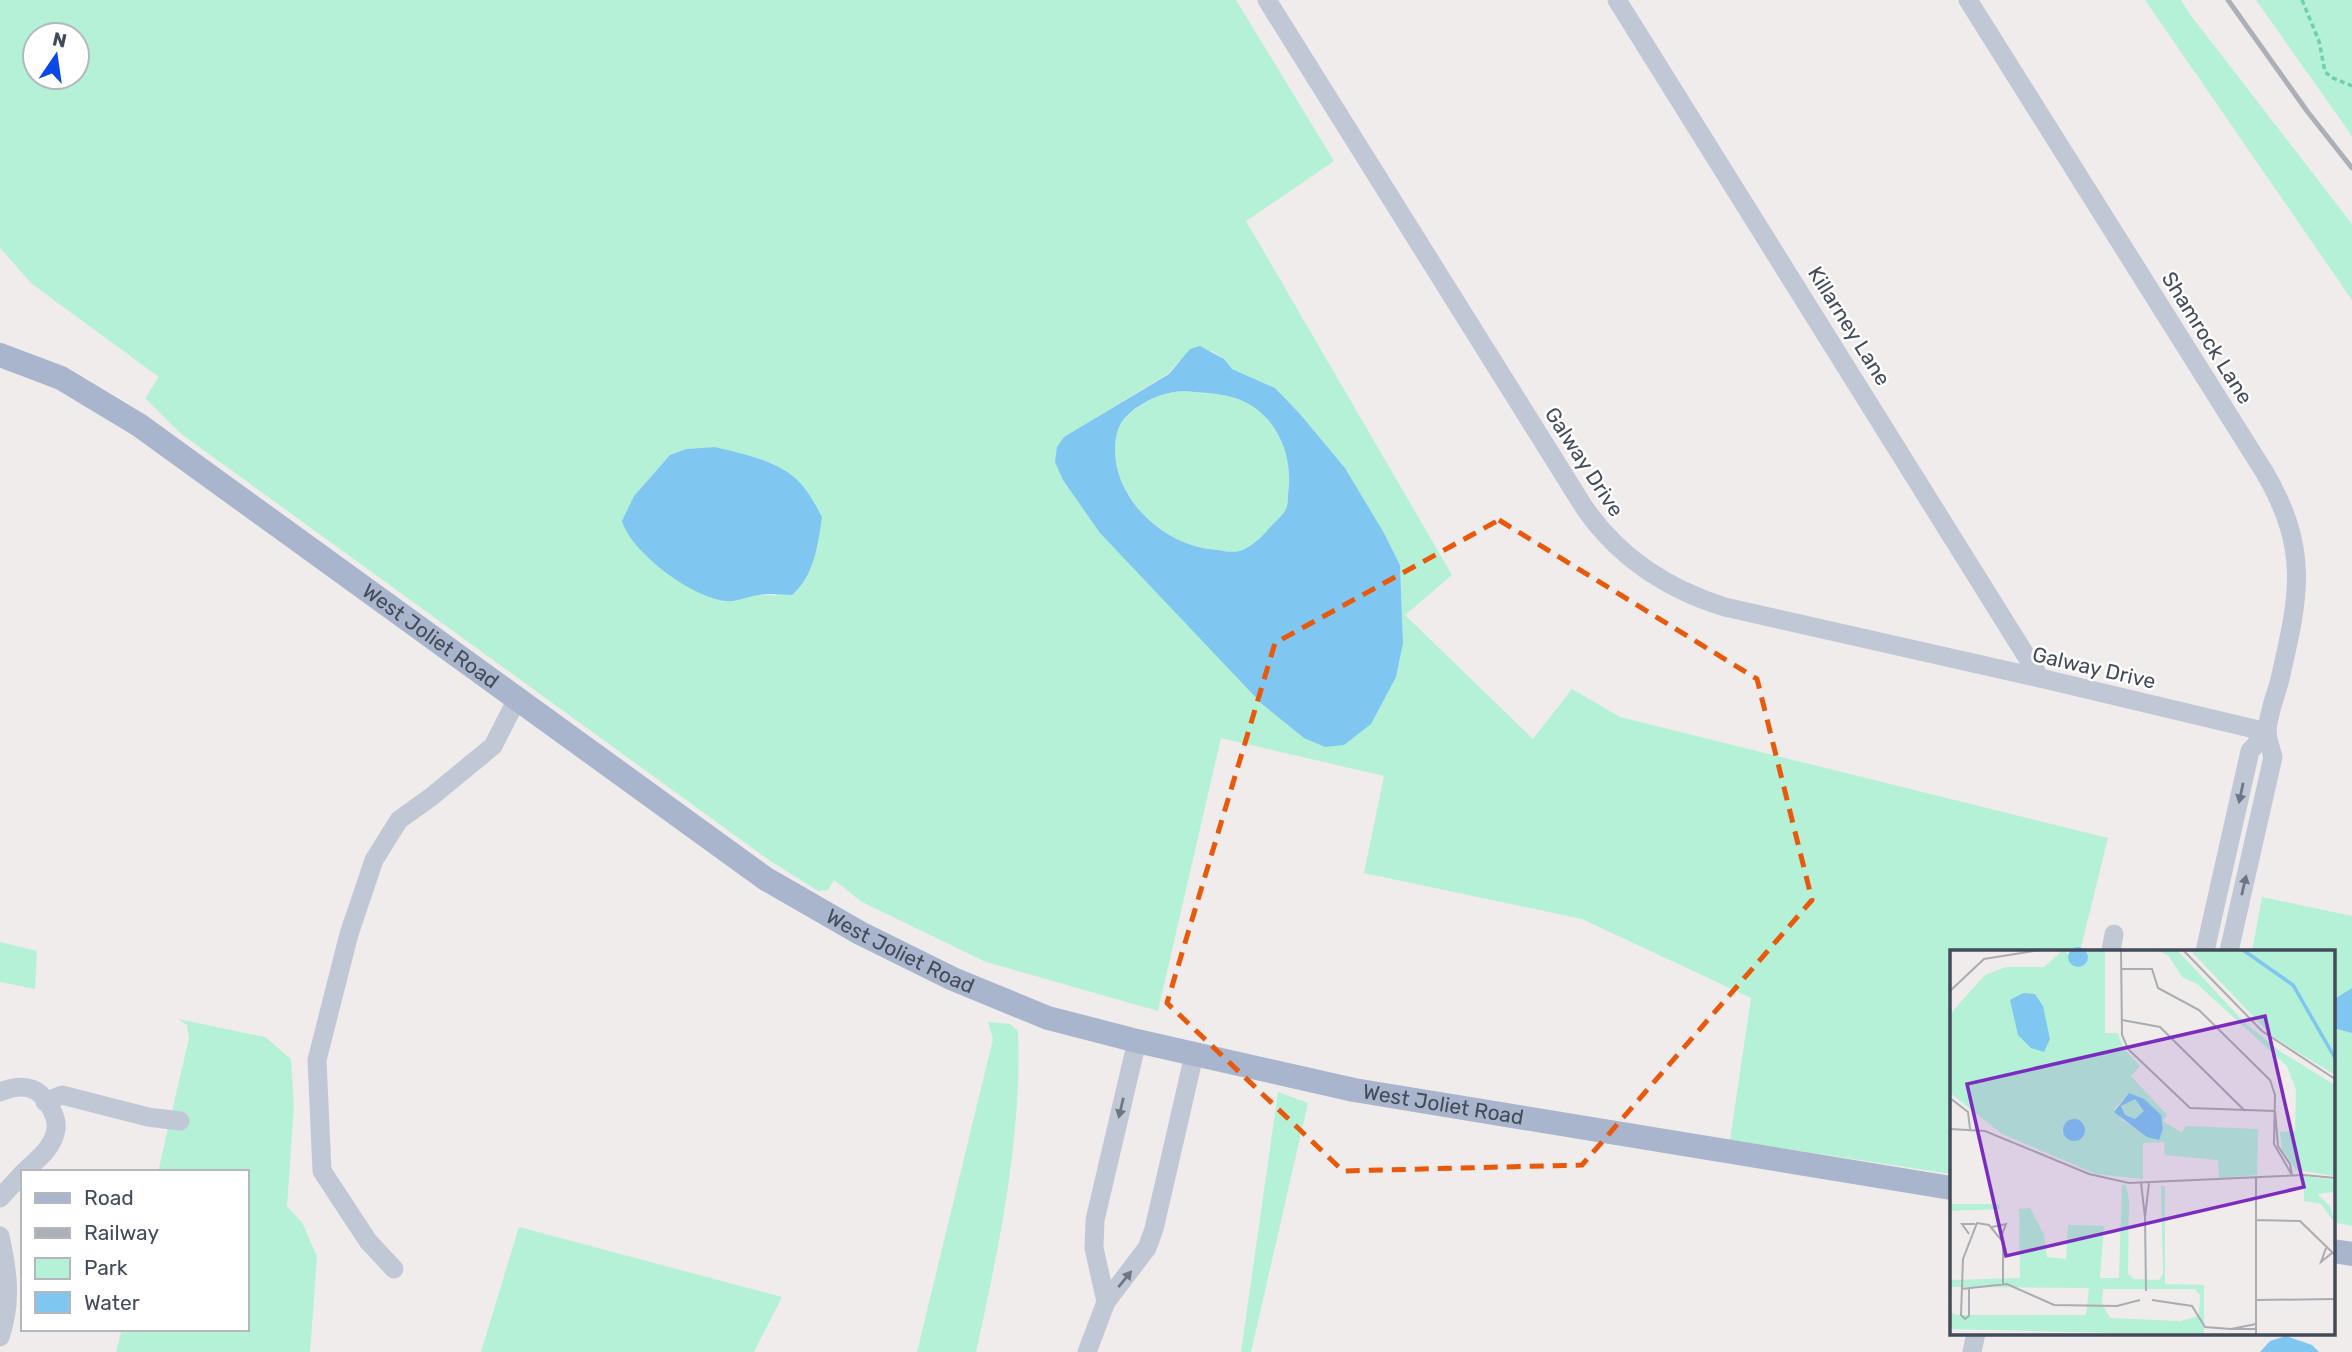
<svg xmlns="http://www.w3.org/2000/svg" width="2352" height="1352" viewBox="0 0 2352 1352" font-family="Rubik,sans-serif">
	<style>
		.green { fill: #b5f1d6; fill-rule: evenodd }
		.water { fill: #7fc7f1; fill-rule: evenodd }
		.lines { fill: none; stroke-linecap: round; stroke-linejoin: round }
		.path { stroke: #6bd1b0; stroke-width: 3.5; stroke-dasharray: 5 3.5; stroke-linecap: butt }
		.minor { stroke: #c1c8d5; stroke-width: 19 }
		.major { stroke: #a9b5cd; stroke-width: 24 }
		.rail { stroke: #adafb7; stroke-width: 5 }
		.oneway { fill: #6f7785 }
		.marked { fill: none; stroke: #e8590c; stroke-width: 5; stroke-dasharray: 14 9; stroke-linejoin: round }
		.labels { text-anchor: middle; stroke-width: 5; stroke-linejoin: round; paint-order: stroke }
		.street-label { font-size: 21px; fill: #434b5a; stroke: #fff }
		.inset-river { fill: none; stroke: #7fc7f1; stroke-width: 3.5 }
		.inset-road { fill: none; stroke: #aaacb1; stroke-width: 2 }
		.view { fill: #7b2cbf; fill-opacity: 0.15; stroke: #7b2cbf; stroke-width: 3.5 }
		.inset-edge { fill: none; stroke: #434b5a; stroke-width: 3.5 }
	</style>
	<rect width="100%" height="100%" fill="#efeceb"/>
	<!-- green -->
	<g class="green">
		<path d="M 0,0 L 1236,0 L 1334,161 L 1246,221 L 1452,575 L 1405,615 L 1533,739 L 1572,689 L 1620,717 L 2108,838 L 2080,951 L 1951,951 L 1951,1174 L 1730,1140 L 1751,998 L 1582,919 L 1364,873 L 1384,776 L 1221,738 L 1158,1011 L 986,962 L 862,902 L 834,880 L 828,890 L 818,891 L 769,860 L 180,433 L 145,398 L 159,377 L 32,284 L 0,248 ZM 35,35 L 77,35 L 77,77 L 35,77 ZM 1212,351 L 1224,359 L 1232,369 L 1275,388 L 1300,414 L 1345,468 L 1384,533 L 1400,565 L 1403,643 L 1171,606 L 1100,533 L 1084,425 L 1169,373 L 1179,361 ZM 715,447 L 749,456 L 800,483 L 822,517 L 776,596 L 763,594 L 733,601 L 660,567 L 635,543 L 624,527 L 634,496 L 670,455 L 686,449 Z"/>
		<path d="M 2145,0 L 2181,0 L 2189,13 L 2352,224 L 2352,300 Z"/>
		<path d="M 2256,0 L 2352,0 L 2352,136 Z"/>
		<path d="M 1185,391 C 1203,393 1221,393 1238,399 C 1276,413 1294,455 1288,494 C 1288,498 1288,505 1286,509 C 1283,515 1276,521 1272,525 C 1265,534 1250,549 1239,551 C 1233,553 1224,551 1218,550 C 1167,548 1114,501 1115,448 C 1116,429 1120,420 1137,408 C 1153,397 1166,392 1185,391 Z"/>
		<path d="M 2262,897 L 2352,916 L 2352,1226 L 2333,1222 L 2333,951 L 2252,951 Z"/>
		<path d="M 0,942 L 37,951 L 35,989 L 0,982 Z"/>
		<path d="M 178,1019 L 265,1037 L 291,1059 L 294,1106 L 287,1206 L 303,1224 L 317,1257 L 310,1352 L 116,1352 L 122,1329 L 247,1329 L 247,1172 L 158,1172 L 189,1038 L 187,1025 Z"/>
		<path d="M 988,1022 L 1010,1024 L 1018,1031 C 1022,1139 999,1247 976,1352 L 917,1352 L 993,1039 Z"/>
		<path d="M 1278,1092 L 1308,1103 L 1251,1352 L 1241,1352 Z"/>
		<path d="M 519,1227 L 782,1297 L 754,1352 L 481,1352 Z"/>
	</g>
	<!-- water -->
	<g class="water">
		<path d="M 1200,346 L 1224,359 L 1232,369 L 1275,388 L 1300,414 L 1345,468 L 1384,533 L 1400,565 L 1403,643 L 1396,677 L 1371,724 L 1344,745 L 1325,747 L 1304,738 L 1262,704 L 1100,533 L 1063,480 L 1055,462 L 1057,447 L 1064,437 L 1169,374 L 1190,349 ZM 1185,391 C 1203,393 1221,393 1238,399 C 1276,413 1294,455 1288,494 C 1288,498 1288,505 1286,509 C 1283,515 1276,521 1272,525 C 1265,534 1250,549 1239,551 C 1233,553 1224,551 1218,550 C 1167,548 1114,501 1115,448 C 1116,429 1120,420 1136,408 C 1153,397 1165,392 1185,391 Z"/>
		<path d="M 715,447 C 743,454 781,461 801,484 C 810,494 816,506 822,517 C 818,545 814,576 792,595 C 781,595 770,593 759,595 C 750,596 741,600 733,601 C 699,604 631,553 622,521 L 634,496 L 670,455 L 686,449 Z"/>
		<path d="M 2352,988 L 2352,1033 L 2333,1028 L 2333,1000 Z"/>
		<path d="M 2286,1336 L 2312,1345 L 2319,1352 L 2260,1352 L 2270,1341 Z"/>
	</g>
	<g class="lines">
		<!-- path -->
		<path class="path" d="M 2302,0 L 2319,41 L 2325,72 L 2333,78 L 2352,86"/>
		<!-- minor -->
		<g class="minor">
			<path d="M 1267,0 L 1584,507 C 1619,558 1667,589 1725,607 L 2040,678 L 2267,732"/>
			<path d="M 1617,0 L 2040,678"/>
			<path d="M 1968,0 L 2265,473 C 2310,551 2299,596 2280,679 C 2276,695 2268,714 2267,731 C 2267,739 2271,749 2273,757 L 2229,951"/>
			<path d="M 2111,951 L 2114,934"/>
			<path d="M 2205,951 L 2250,751 L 2267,732"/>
			<path d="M 1137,1041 L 1095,1220 L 1094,1248 L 1106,1302 L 1147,1248 L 1154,1229 L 1194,1055"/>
			<path d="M 0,1092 C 10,1088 22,1085 32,1089 C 44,1093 58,1116 56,1129 C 53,1149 37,1159 24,1172"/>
			<path d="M 45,1102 L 62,1095 L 148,1117 L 180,1121"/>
			<path d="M 0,1198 L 23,1173"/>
			<path d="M 0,1236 C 8,1271 12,1303 0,1337"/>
			<path d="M 394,1269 L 368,1241 L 322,1171 L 317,1060 L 349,934 L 374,860 L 399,820 L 431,797 L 493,746 L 517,699"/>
			<path d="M 1087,1352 L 1106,1302"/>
			<path d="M 1972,1352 L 1976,1333"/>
		</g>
		<!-- major -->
		<g class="major">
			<path id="s1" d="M 0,355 L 61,378 L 139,425 L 766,879 L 860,933 L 953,979 L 1048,1018 L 1137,1041 L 1354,1090 L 1951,1188"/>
			<path d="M 2333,1251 L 2352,1254"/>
		</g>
		<!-- rail -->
		<path class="rail" d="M 2228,0 L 2307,111 L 2352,168"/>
	</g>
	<!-- one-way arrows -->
	<defs><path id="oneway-solid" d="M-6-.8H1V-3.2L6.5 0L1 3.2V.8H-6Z" transform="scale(1.75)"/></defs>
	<g class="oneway">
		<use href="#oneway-solid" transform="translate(2241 793) rotate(102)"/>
		<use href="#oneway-solid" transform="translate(2244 885) rotate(-77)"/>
		<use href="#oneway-solid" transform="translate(1121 1108) rotate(103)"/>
		<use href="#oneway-solid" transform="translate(1125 1279) rotate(-51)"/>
	</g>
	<!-- marked area -->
	<path class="marked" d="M 1499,520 L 1757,679 L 1812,900 L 1582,1165 L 1343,1171 L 1167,1003 L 1275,643 Z"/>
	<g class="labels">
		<!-- street labels -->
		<g class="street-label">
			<text transform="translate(1849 326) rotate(58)" y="7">Killarney Lane</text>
			<text transform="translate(2207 338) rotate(58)" y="7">Shamrock Lane</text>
			<text transform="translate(1584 462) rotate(57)" y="7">Galway Drive</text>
			<text dy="7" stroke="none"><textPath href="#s1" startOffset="516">West Joliet Road</textPath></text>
			<text transform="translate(2094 668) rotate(13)" y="7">Galway Drive</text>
			<text dy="7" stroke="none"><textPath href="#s1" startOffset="1083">West Joliet Road</textPath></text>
			<text dy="7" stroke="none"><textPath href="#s1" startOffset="1650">West Joliet Road</textPath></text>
		</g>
	</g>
	<!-- overview -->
	<g transform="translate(1950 950)">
		<rect width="385" height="385" fill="#efeceb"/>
		<path d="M 113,0 L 132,15 L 139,0 L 155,0 L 155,83 L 168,83 L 173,98 L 190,116 L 181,126 L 217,165 L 213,171 L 232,183 L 236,176 L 308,179 L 307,225 L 269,228 L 268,210 L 215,205 L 214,192 L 193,193 L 193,229 L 146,224 L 52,184 L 0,143 L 0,64 L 35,25 L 56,17 L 94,17 ZM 179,143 L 211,165 L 213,180 L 206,190 L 172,170 L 164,159 ZM 120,170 L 136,176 L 127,189 L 111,182 ZM 206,0 L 227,0 L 294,72 L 331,102 L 385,135 L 385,226 L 346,220 L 332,199 L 330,182 L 345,181 L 346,140 L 337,116 L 247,34 L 232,27 L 218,5 ZM 240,0 L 385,0 L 385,125 L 323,87 ZM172 159a11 11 0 1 1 22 0a11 11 0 1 1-22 0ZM 354,226 L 385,230 L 385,242 L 367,244 L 380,256 L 385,273 L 371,254 L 354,251 ZM 172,235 L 176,235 L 179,250 L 178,324 L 184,329 L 209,330 L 213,324 L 211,236 L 215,236 L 215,334 L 254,335 L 254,385 L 0,379 L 0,346 L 2,363 L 7,365 L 136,365 L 139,338 L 3,337 L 0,342 L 0,330 L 70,328 L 69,259 L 80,258 L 94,285 L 97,307 L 116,309 L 118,275 L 154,276 L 150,328 L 169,328 ZM 153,339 L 245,339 L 250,345 L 249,366 L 230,371 L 160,368 L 152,354 ZM 0,254 L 49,254 L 50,259 L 0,261 Z" fill="#b5f1d6" fill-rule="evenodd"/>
		<path d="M118 7a10 10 0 1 1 20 0a10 10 0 1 1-20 0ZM 73,43 L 85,44 L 93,56 L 100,89 L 94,102 L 81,98 L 68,85 L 60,50 ZM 179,143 L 194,149 L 211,165 L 213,179 L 209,190 L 197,187 L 164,162 ZM 185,149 L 194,161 L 185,169 L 175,165 L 171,156 ZM113 180a11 11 0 1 1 22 0a11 11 0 1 1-22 0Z" fill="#7fc7f1" fill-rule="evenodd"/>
		<path class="inset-river" d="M 293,0 L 343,35 L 385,108"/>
		<path class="inset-road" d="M 171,0 L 172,85 L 178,99 L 240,158 L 325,161M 233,0 L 312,81 L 385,129M 171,19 L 202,19 L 208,38 L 249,60 L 320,130 L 325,145 L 324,194 L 342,225M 0,41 L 34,9 L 90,0M 172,70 L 210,77 L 295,161M 0,148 L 18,162 L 20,179M 325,161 L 328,196 L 340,214 L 342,225M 0,179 L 35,181 L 139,224 L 179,233 L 354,225 L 385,228M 306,228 L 306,385M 191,233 L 195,267 L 199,233M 195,267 L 196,341M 306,270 L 350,271 L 385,305M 42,277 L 56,274 L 51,287M 19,284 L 12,274 L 25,274M 376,298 L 371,312 L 382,303M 11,339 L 57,334 L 104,355 L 167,356 L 190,350M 19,339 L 19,366 L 15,369 L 11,365 L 13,309 L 27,273 L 39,275 L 53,292 L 53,334M 202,350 L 242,356 L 255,377 L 281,379M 307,350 L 385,349M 306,374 L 281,379 L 306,379"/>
		<path class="view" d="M 315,66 L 354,237 L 56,306 L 17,134 Z"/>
		<rect width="385" height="385" class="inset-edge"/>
	</g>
	<!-- legend -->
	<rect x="21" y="1170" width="228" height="161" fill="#ffffff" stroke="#b4b7bd" stroke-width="2"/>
	<rect x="35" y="1193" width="35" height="10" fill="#a9b5cd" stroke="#b4b7bd" stroke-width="2"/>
	<text x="84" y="1205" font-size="21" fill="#434b5a">Road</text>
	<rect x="35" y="1228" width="35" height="10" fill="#adafb7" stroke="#b4b7bd" stroke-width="2"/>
	<text x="84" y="1240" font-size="21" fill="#434b5a">Railway</text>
	<rect x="35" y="1258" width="35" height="21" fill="#b5f1d6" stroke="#b4b7bd" stroke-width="2"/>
	<text x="84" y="1275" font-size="21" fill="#434b5a">Park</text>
	<rect x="35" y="1292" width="35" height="21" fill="#7fc7f1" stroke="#b4b7bd" stroke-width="2"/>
	<text x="84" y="1310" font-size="21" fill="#434b5a">Water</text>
	<!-- north arrow -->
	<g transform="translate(56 56) rotate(13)"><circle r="33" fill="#ffffff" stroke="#b4b7bd" stroke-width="2"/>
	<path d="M0-5L12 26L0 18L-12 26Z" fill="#0c48e8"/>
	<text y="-10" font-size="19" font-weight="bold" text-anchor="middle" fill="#434b5a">N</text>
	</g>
</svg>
